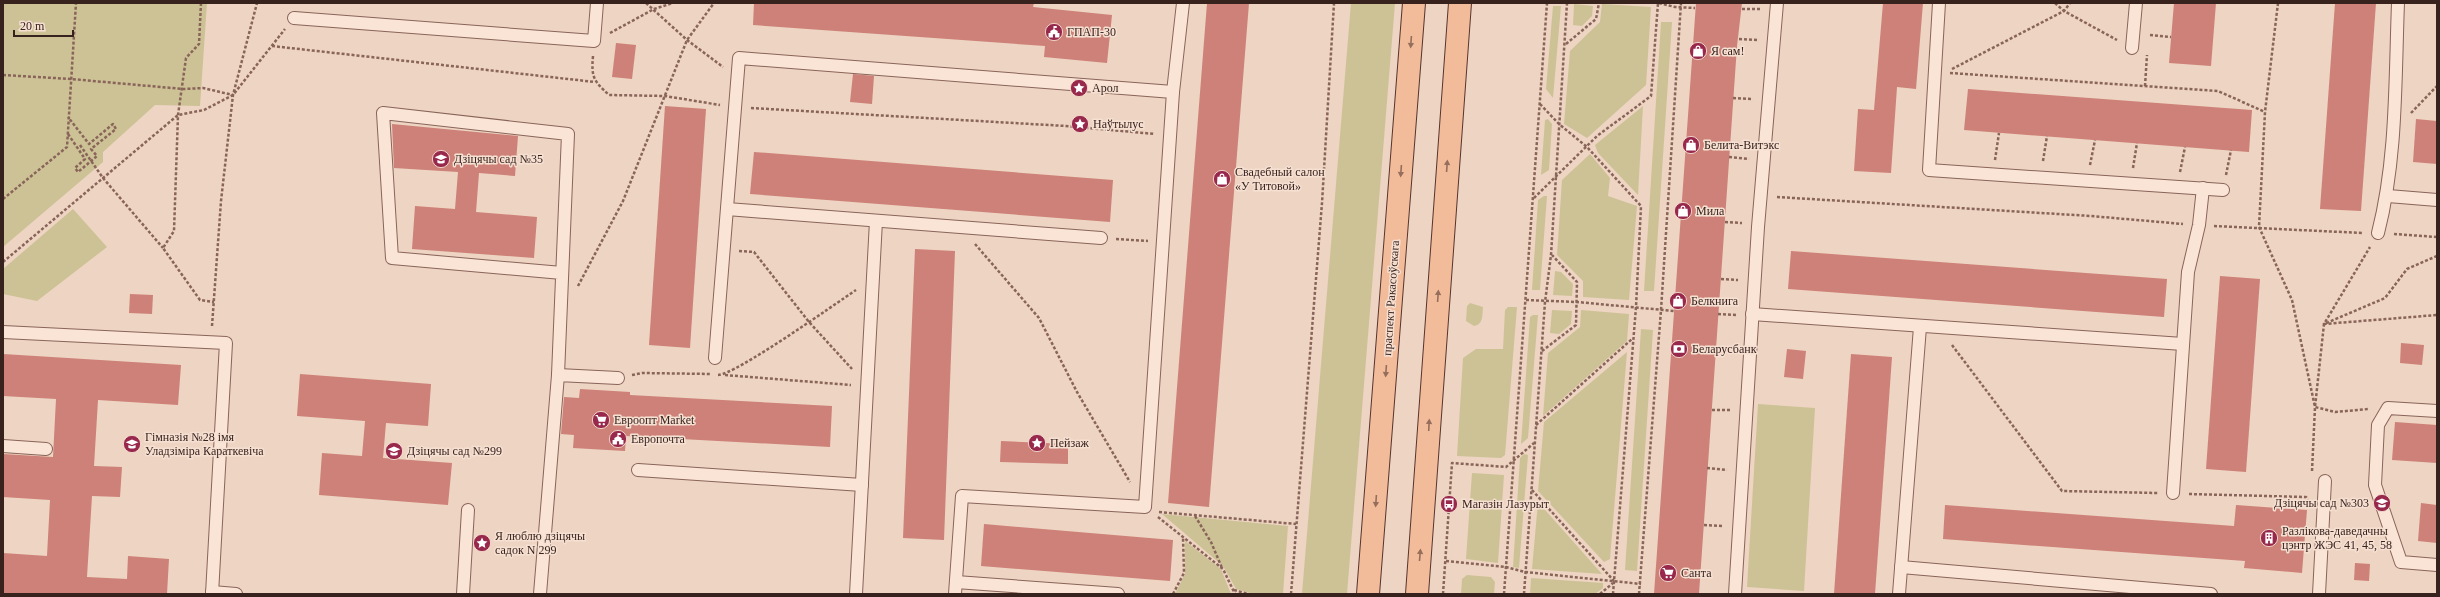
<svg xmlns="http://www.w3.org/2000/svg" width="2440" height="597" viewBox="0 0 2440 597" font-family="Georgia,serif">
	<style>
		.green { fill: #cdc296 }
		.building { fill: #cd8178 }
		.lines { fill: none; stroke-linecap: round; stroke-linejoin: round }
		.service-casing { stroke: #896459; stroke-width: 14 }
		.primary-casing { stroke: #56342e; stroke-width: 24 }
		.path { stroke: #896459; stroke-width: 2.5; stroke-dasharray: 3 2; stroke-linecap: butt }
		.service { stroke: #f9e4d6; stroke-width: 12 }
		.primary { stroke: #f2bb9a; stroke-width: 22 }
		.oneway { fill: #956e5c }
		.labels { text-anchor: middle; stroke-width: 3; stroke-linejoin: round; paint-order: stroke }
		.poi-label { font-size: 12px; fill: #38221e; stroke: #f6e0d2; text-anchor: start }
		.street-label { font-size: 12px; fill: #38221e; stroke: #f6e0d2 }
	</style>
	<rect width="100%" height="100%" fill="#eed4c2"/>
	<!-- green -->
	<g class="green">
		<path d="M 3,3 L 207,3 L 200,106 L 155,105 L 103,152 L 103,162 L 3,247 Z"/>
		<path d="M 1351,3 L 1395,3 L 1347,594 L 1302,594 Z"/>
		<path d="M 1574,4 L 1593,6 L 1592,16 L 1582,26 L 1573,25 Z"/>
		<path d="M 1602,4 L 1651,7 L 1646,85 L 1587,138 L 1564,124 L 1570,51 L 1600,22 Z"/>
		<path d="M 1553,6 L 1561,6 L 1553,98 L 1546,89 Z"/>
		<path d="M 1661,22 L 1672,22 L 1654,291 L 1644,291 Z"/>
		<path d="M 1643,106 L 1638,195 L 1598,153 L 1595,145 Z"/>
		<path d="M 1548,119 L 1552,124 L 1549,170 L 1541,175 L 1545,120 Z"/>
		<path d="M 1590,154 L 1610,178 L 1608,196 L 1637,206 L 1629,300 L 1583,297 L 1583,281 L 1557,255 L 1562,180 Z"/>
		<path d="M 1544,196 L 1547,196 L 1540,290 L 1532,290 L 1538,200 Z"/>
		<path d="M 73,209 L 107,247 L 37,301 L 3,294 L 3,269 Z"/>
		<path d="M 1555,271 L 1561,272 L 1573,284 L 1572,296 L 1553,295 Z"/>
		<path d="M 1470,303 L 1483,307 C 1482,315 1484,324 1474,326 L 1466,321 L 1467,306 Z"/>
		<path d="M 1508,307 L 1517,307 L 1505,455 L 1501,458 L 1457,456 L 1463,358 L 1476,349 L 1503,349 L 1505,310 Z"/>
		<path d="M 1552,310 L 1572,311 L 1571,324 L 1559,334 L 1550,333 Z"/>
		<path d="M 1581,310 L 1629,314 L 1627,341 L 1543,416 L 1548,353 L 1580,327 Z"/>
		<path d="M 1533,315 L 1538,315 L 1528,438 L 1521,444 L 1530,317 Z"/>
		<path d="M 1641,329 L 1653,330 L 1637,571 L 1625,570 Z"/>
		<path d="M 1627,352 L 1610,559 L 1604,562 L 1538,491 L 1544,422 Z"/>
		<path d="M 1758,404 L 1815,408 L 1804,591 L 1747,587 Z"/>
		<path d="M 1524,454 L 1528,455 L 1519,568 L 1513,567 L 1520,458 Z"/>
		<path d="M 1472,473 L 1504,475 L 1498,563 L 1466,559 Z"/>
		<path d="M 1538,502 L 1602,574 L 1532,569 Z"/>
		<path d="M 1162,514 L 1288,526 L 1283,594 L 1253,594 L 1236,589 L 1223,566 Z"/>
		<path d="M 1185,541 L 1221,569 L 1231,594 L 1175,594 L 1185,574 Z"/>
		<path d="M 1467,575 L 1491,577 L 1495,582 L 1494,594 L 1461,594 L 1462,579 Z"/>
		<path d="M 1531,578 L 1603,583 L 1603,588 L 1595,594 L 1530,594 Z"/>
	</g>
	<!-- building -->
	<g class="building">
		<path d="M 754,3 L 1034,3 L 1033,7 L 1112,15 L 1107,63 L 1044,57 L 1045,46 L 753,25 Z"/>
		<path d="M 1207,3 L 1249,3 L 1209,507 L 1168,503 Z"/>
		<path d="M 1696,3 L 1742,3 L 1737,46 L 1699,594 L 1654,594 Z"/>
		<path d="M 1883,3 L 1923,3 L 1916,89 L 1897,87 L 1891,173 L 1854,171 L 1858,109 L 1874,110 Z"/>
		<path d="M 2174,3 L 2216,3 L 2211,66 L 2169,63 Z"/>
		<path d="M 2335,3 L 2376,3 L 2361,211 L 2320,209 Z"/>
		<path d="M 616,43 L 636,45 L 632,79 L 612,77 Z"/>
		<path d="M 853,74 L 874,76 L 872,104 L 850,102 Z"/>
		<path d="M 1968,89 L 2252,110 L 2249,152 L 1964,130 Z"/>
		<path d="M 665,106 L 706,109 L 690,348 L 649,345 Z"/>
		<path d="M 2416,119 L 2437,121 L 2437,164 L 2413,162 Z"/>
		<path d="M 392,124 L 518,136 L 515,176 L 479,173 L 476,212 L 537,217 L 534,258 L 412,249 L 415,206 L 455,209 L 458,172 L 394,168 Z"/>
		<path d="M 754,152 L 1113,180 L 1110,222 L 750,194 Z"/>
		<path d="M 915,249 L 955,251 L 944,540 L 903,538 Z"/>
		<path d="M 1791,251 L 2167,279 L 2164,317 L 1788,289 Z"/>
		<path d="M 2220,276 L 2260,279 L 2246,472 L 2206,469 Z"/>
		<path d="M 130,294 L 153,295 L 152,314 L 129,313 Z"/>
		<path d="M 2401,343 L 2424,345 L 2422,365 L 2400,363 Z"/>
		<path d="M 1787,349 L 1806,351 L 1803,379 L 1784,377 Z"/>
		<path d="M 3,354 L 181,365 L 178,405 L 98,400 L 94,466 L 122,467 L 120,497 L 92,496 L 87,577 L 127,579 L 128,556 L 169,559 L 167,594 L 3,594 L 3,553 L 47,556 L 50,500 L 3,497 L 3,454 L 53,457 L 56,399 L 3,396 Z"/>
		<path d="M 1851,354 L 1892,357 L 1875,594 L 1834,594 Z"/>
		<path d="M 300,374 L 431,384 L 428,426 L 386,423 L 383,458 L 452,463 L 448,505 L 319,495 L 322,453 L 362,456 L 365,421 L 297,416 Z"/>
		<path d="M 580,389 L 630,392 L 630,395 L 832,406 L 830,447 L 626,436 L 625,451 L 573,448 L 574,435 L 561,434 L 564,397 L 579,398 Z"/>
		<path d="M 2395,422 L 2437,425 L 2437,463 L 2392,460 Z"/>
		<path d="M 1001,441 L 1068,444 L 1068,464 L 1000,462 Z"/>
		<path d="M 2421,503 L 2437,505 L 2437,543 L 2418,541 Z"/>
		<path d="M 1945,505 L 2234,526 L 2236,505 L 2307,510 L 2302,573 L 2244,568 L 2245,561 L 1943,539 Z"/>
		<path d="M 984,524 L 1173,540 L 1170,581 L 981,566 Z"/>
		<path d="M 2355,563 L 2370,564 L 2369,581 L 2354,580 Z"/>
	</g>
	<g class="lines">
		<defs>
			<g id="service">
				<path d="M 1939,3 L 1929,170 L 2223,190"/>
				<path d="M 294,18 L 594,41 L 597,3"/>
				<path d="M 2132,48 L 2136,3"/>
				<path d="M 2388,196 L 2437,200"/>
				<path d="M 727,209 L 1101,238"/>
				<path d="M 2378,233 C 2397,159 2395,80 2398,3"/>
				<path d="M 1752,314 L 2183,344"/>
				<path d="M 3,332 L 226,343 L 212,594"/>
				<path d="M 715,358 L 739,58 L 1173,92"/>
				<path d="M 558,375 L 568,134 L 383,113 L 392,258 L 562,273"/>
				<path d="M 2437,411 L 2388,408 L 2378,425 L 2375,485 L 2401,562 L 2437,565"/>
				<path d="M 3,446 L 46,449"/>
				<path d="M 638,470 L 862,485"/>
				<path d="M 2173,493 L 2188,272 L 2199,225 L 2203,188"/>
				<path d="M 1901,567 L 2211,594"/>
				<path d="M 956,582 L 1118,594"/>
				<path d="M 212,592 L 236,594"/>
				<path d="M 463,594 L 468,510"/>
				<path d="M 540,594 L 558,375 L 618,378"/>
				<path d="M 856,594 L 876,221"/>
				<path d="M 955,594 L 962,496 L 1145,507 L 1173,92 L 1183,3"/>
				<path d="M 1735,594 L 1758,227 L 1777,3"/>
				<path d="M 1899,594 L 1920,327"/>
				<path d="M 2319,594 L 2325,481"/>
			</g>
			<g id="primary">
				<path d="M 1368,594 L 1414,3"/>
				<path d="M 1417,594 L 1460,3"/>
			</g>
		</defs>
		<!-- service casing -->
		<use href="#service" class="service-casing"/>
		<!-- primary casing -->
		<use href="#primary" class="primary-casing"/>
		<!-- path -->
		<g class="path">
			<path d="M 201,3 L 199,44 L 186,58 L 178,115 L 174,231 L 163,248 L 200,300 L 214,302"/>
			<path d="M 646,3 L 687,40 L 723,67"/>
			<path d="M 1659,3 L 1675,7 L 1695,8"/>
			<path d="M 2055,3 L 2064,11 L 2117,40"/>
			<path d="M 2278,3 L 2265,112 L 2259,227 L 2292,300 L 2315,407 L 2335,412 L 2369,409"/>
			<path d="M 1742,9 L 1761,9"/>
			<path d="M 610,33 L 654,9 L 673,3"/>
			<path d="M 2150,35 L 2171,37"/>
			<path d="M 1739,39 L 1759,40"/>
			<path d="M 1566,44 L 1596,19 L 1599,3"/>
			<path d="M 272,46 L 595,82"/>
			<path d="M 593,56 C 591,78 594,81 609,95 L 665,96 L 720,105"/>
			<path d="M 1952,69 L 2064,11 L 2070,3"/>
			<path d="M 1950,73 L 2218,91 L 2265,112"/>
			<path d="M 3,75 L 71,79 L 183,89 L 203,88 L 233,95"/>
			<path d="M 2145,86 L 2147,55"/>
			<path d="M 1733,98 L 1753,99"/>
			<path d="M 1540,104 L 1559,124 L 1587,147 L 1641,206 L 1636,307 L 1613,594"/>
			<path d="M 751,108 L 1066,126 L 1155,134"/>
			<path d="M 2411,113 L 2437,86"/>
			<path d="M 68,134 L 85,159 L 75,168 L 78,172 L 97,156 L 91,149 L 116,129 L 113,124 L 89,144 L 68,117"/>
			<path d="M 80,145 L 103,178 L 163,248"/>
			<path d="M 1729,157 L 1749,159"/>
			<path d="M 1995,160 L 1999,133"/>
			<path d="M 2043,161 L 2047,136"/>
			<path d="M 2090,165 L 2095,140"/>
			<path d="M 2133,168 L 2137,143"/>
			<path d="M 2180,172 L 2185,147"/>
			<path d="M 2226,175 L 2231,150"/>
			<path d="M 1777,197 L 2091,216 L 2183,224"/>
			<path d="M 1534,198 L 1597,136 L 1651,96 L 1658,3"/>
			<path d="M 3,199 L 67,147 L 76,3"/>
			<path d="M 1725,222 L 1742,223"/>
			<path d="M 2214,226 L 2363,233"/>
			<path d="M 2394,234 L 2437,237"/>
			<path d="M 1116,239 L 1148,241"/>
			<path d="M 975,244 L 1039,318 L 1077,392 L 1130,482"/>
			<path d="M 739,251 L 754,252 L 809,322 L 852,369"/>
			<path d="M 2437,256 L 2407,269 L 2385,298 L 2324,324 L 2437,315"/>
			<path d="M 3,262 L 178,115 L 204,110 L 233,95 L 285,29"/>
			<path d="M 1721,279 L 1738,280"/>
			<path d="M 578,286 L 623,201 L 687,40 L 714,3"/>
			<path d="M 1526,300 L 1577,302 L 1674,311"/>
			<path d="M 1718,314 L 1737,315"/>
			<path d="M 212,326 L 221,201 L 233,95 L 257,3"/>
			<path d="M 1952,345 L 2062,491 L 2158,493"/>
			<path d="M 1716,348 L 1735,349"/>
			<path d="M 1542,351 L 1576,325 L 1577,282 L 1552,255"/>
			<path d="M 632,375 L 642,373 L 711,374"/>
			<path d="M 718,375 C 735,375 835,304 856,290"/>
			<path d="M 725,375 L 851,385"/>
			<path d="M 1712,410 L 1731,410"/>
			<path d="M 1536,425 L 1632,339"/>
			<path d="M 1707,468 L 1727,470"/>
			<path d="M 2312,471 L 2315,407 L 2324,324 L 2370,247"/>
			<path d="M 1532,490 L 1614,581"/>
			<path d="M 2189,494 L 2306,497 L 2308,500"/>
			<path d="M 1159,512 L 1296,524"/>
			<path d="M 1195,516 L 1211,542 L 1222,568"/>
			<path d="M 1158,517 L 1223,569 L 1235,594"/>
			<path d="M 1704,525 L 1723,526"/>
			<path d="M 1446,561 L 1506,567 L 1525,572 L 1641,584"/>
			<path d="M 1234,590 L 1248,594"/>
			<path d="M 1173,594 L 1184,573 L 1183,537"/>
			<path d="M 1291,594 L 1322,203 L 1334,3"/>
			<path d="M 1443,594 L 1452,463 L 1506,467 L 1534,443"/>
			<path d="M 1504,594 L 1547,3"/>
			<path d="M 1524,594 L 1545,302 L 1551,255 L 1567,3"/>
			<path d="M 1600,594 L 1613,583"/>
			<path d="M 1639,594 L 1661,310 L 1681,3"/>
		</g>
		<!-- service -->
		<use href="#service" class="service"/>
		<!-- primary -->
		<use href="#primary" class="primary"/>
	</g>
	<!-- one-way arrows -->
	<defs><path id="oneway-solid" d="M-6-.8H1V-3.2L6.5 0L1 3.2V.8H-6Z"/></defs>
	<g class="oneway">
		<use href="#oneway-solid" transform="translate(1411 42) rotate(94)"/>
		<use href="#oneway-solid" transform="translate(1447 166) rotate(-86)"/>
		<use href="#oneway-solid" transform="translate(1401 171) rotate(94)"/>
		<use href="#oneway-solid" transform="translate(1438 296) rotate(-86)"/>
		<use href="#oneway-solid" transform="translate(1386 371) rotate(94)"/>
		<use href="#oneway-solid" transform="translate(1429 425) rotate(-87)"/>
		<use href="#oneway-solid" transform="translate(1376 501) rotate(94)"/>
		<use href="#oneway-solid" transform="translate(1420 555) rotate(-85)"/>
	</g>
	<!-- icons -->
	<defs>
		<symbol id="civic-disc" viewBox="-11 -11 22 22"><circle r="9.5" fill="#98294c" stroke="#f6e0d2"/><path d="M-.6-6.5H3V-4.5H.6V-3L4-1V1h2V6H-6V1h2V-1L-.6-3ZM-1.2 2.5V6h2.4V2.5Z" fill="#fff"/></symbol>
		<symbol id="shop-disc" viewBox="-11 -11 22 22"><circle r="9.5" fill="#98294c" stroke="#f6e0d2"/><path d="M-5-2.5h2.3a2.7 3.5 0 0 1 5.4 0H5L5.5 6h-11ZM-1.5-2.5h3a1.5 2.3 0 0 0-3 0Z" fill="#fff"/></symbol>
		<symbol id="sight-disc" viewBox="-11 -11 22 22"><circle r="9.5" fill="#98294c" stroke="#f6e0d2"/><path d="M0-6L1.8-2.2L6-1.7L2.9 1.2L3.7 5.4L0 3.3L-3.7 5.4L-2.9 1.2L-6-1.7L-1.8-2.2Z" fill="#fff"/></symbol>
		<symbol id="school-disc" viewBox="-11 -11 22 22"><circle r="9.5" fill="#98294c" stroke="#f6e0d2"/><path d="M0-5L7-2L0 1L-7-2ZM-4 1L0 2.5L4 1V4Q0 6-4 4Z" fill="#fff"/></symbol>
		<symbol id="bank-disc" viewBox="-11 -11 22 22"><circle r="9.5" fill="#98294c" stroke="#f6e0d2"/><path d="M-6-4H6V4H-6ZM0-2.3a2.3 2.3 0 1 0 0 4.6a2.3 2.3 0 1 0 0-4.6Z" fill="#fff"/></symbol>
		<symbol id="supermarket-disc" viewBox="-11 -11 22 22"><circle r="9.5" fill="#98294c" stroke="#f6e0d2"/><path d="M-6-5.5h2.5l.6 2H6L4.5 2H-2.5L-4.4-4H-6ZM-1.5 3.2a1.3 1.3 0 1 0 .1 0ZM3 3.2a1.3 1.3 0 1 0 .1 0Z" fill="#fff"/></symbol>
		<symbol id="bus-disc" viewBox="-11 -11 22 22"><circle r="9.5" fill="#98294c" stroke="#f6e0d2"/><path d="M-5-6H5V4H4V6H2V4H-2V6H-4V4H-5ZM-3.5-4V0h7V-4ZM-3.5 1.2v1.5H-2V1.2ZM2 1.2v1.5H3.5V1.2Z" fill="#fff"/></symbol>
		<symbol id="building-disc" viewBox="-11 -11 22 22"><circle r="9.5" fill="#98294c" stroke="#f6e0d2"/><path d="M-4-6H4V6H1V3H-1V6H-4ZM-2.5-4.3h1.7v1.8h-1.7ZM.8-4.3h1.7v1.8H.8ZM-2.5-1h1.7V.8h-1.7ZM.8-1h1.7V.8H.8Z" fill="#fff"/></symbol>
	</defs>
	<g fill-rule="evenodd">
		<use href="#civic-disc" x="1044" y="22" width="20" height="20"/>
		<use href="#shop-disc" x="1688" y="41" width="20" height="20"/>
		<use href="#sight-disc" x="1069" y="78" width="20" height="20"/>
		<use href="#sight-disc" x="1070" y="114" width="20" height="20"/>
		<use href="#shop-disc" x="1681" y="135" width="20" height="20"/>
		<use href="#school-disc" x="431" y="149" width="20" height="20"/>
		<use href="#shop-disc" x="1212" y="169" width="20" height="20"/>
		<use href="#shop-disc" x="1673" y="201" width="20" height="20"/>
		<use href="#shop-disc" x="1668" y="291" width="20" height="20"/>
		<use href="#bank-disc" x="1669" y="339" width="20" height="20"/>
		<use href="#supermarket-disc" x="591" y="410" width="20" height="20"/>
		<use href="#civic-disc" x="608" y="429" width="20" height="20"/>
		<use href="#sight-disc" x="1027" y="433" width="20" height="20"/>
		<use href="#school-disc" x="122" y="434" width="20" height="20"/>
		<use href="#school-disc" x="384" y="441" width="20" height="20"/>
		<use href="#school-disc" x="2372" y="493" width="20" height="20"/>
		<use href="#bus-disc" x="1439" y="494" width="20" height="20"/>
		<use href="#building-disc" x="2259" y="528" width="20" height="20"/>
		<use href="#sight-disc" x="472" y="533" width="20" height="20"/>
		<use href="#supermarket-disc" x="1658" y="563" width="20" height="20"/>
	</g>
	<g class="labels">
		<!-- poi labels -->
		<g class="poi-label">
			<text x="1067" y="36">ГПАП-30</text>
			<text x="1711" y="55">Я сам!</text>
			<text x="1092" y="92">Арол</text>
			<text x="1093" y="128">Наўтылус</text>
			<text x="1704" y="149">Белита-Витэкс</text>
			<text x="454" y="163">Дзіцячы сад №35</text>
			<text x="1235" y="176">Свадебный салон<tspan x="1235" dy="14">«У Титовой»</tspan></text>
			<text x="1696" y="215">Мила</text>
			<text x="1691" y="305">Белкнига</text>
			<text x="1692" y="353">Беларусбанк</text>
			<text x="614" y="424">Евроопт Market</text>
			<text x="145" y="441">Гімназія №28 імя<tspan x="145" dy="14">Уладзіміра Караткевіча</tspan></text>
			<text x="631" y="443">Европочта</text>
			<text x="1050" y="447">Пейзаж</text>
			<text x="407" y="455">Дзіцячы сад №299</text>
			<text x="2369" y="507" text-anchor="end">Дзіцячы сад №303</text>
			<text x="1462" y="508">Магазін Лазурыт</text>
			<text x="2282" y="535">Разлікова-даведачны<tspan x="2282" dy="14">цэнтр ЖЭС 41, 45, 58</tspan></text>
			<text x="495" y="540">Я люблю дзіцячы<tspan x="495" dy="14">садок N 299</tspan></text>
			<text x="1681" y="577">Санта</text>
		</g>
		<!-- street labels -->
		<g class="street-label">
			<text transform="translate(1391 298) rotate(-86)" y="4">праспект Ракасоўскага</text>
		</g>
	</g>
	<!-- border -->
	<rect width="2440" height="597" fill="none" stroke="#38221e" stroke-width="8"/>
	<!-- scale -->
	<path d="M14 30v6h59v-6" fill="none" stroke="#38221e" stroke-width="2"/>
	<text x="20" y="30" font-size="12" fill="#38221e" stroke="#f6e0d2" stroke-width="3" paint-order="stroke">20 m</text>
</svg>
